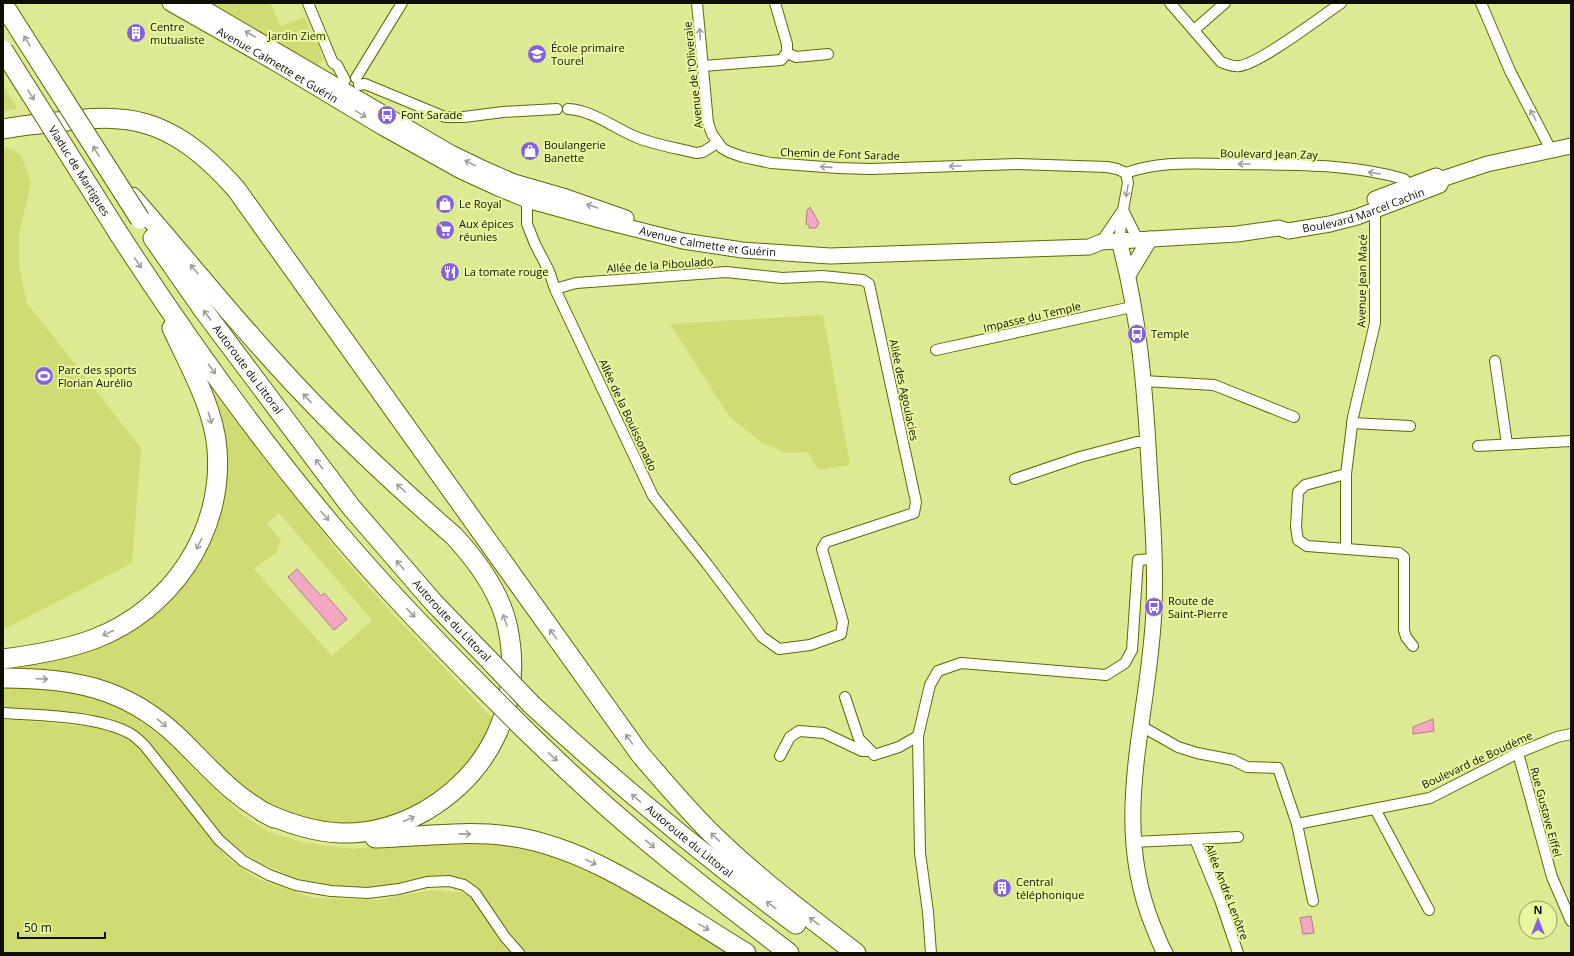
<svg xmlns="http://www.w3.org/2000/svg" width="1574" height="956" viewBox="0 0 1574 956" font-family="'Open Sans',sans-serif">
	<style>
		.green { fill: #d0dc73; fill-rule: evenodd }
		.water { fill: #f3a8c5; stroke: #ae7a8a }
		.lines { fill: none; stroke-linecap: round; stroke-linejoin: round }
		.street-casing { stroke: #606705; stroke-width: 12 }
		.secondary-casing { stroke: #606705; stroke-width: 17 }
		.highway-casing { stroke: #606705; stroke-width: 21 }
		.street { stroke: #fff; stroke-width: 10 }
		.secondary { stroke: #fff; stroke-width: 15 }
		.highway { stroke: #fff; stroke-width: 19 }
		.highway-bridge-casing { stroke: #606705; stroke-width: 21; stroke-linecap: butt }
		.highway-bridge { stroke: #fff; stroke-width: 19 }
		.oneway { stroke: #9e9f99 }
		.labels { text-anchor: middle; stroke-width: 4; stroke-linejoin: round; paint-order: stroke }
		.poi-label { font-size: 11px; fill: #0d0f00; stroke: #ebf6a0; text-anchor: start }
		.park-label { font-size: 11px; fill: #2c2f18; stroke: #ebf6a0 }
		.street-label { font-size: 11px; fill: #0d0f00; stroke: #ebf6a0 }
	</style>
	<rect width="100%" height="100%" fill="#dee993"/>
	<!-- green -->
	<g class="green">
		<path d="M 206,3 L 270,3 L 281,26 L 304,17 L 319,47 L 323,59 L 318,65 L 273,39 L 267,39 Z"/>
		<path d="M 3,85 L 17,109 L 3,111 Z"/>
		<path d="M 6,147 L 21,155 L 31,183 L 19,234 L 19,266 L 27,303 L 141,448 L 132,563 L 3,630 L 3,148 Z"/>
		<path d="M 823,315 L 850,465 L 818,470 L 808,452 L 786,453 L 761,442 L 729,416 L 670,324 Z"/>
		<path d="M 215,395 L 337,551 L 387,608 L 494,720 L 483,744 L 469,765 L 443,790 L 415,808 L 382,820 L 351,826 L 318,824 L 287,815 L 255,798 L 222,771 L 171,719 L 3,671 L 3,666 L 148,618 L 179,591 L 204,551 L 212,396 ZM 279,513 L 372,620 L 332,656 L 254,569 L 276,553 L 281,541 L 267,523 Z"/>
		<path d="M 3,688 L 34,688 L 87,695 L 127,711 L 163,738 L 241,814 L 269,832 L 302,842 L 353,849 L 457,839 L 503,842 L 551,854 L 627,891 L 729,953 L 525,953 L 484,896 L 465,879 L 450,876 L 431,876 L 388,886 L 344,887 L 295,878 L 251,859 L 225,838 L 147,741 L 104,719 L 24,708 L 3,707 Z"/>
		<path d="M 3,720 L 18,720 L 99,728 L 126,737 L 147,755 L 163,773 L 228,859 L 258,879 L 313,898 L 377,900 L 432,890 L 469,893 L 512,953 L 3,953 Z"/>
	</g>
	<!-- water -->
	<g class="water">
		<path d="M 810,207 L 819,223 L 816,228 L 809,228 L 809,225 L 806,224 L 807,210 Z"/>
		<path d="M 297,569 L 321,596 L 324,593 L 347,619 L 334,630 L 288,577 Z"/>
		<path d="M 1433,719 L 1434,731 L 1413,734 L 1413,727 Z"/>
		<path d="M 1311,916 L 1314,933 L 1303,934 L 1300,918 Z"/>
	</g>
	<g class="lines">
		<defs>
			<g id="street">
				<path d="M 308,3 L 333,63 L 337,65 L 345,80"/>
				<path d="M 697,3 L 708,123 L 712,134 L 722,148 L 729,152 L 743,157 L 771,163 L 838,168 L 871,169 L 1017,164 L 1107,167 L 1117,169 L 1126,173"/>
				<path d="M 1170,3 L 1221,62 C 1227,64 1233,67 1239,66 C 1258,65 1322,16 1341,3"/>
				<path d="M 1481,3 L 1510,71 L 1551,150"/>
				<path d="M 1194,30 L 1225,3"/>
				<path d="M 787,53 L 796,57 L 828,54"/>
				<path d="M 703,66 L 781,60 L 787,53 L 787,44 L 775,3"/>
				<path d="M 356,78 L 402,3"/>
				<path d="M 359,85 L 365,84 L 445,117 L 464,117 L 503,112 L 557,109"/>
				<path d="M 568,109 C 592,110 614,128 636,137 C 655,145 676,148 696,153 L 703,152 L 717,143"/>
				<path d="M 1126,173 C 1161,160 1197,164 1234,164 C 1291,165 1350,163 1404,179 L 1408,186"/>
				<path d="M 523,195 L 527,200 L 527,224 L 535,244 L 549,271 L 555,289 L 653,496 L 707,564 L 762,637 L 779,649 L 810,645 L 841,634 L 843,622 L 822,549 L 826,542 L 914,513 L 916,502 L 869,284 L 863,280 L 822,276 L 782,278 L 726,272 L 576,283 L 555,289"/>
				<path d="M 1123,210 L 1138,240"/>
				<path d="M 1119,241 L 1123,210 L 1128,183 L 1126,173"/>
				<path d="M 1101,242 L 1122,211"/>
				<path d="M 936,350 L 1132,307"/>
				<path d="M 1495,361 L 1507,444"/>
				<path d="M 1143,381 L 1214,385 L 1294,417"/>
				<path d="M 1352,423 L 1410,426"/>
				<path d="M 1478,446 L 1571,441"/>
				<path d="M 1346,474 L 1305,485 L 1298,492 L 1296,527 L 1298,540 L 1307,546 L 1399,553 L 1404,557 L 1404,630 L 1406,637 L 1413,646"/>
				<path d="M 1015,479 L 1080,457 L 1137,442 L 1148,442"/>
				<path d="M 1346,548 L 1346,474 L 1353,417 L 1375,323 L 1375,210"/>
				<path d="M 845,697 L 859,739 L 871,751"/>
				<path d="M 3,713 C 39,715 100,716 131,734 C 136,737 141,742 145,746 L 219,840 L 243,861 L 269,875 L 296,885 L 331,891 L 368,893 L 399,889 L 427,882 L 449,881 L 464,885 L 475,893 L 505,937 L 519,953"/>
				<path d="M 1141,726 L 1178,747 L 1197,753 L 1233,760 L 1247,767 L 1278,768 L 1297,824 L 1313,901"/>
				<path d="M 1518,753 L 1552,877 L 1571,921"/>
				<path d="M 780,756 L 790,737 L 799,731 L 824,733 L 862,751 L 871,751 L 874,755 L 899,747 L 918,736"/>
				<path d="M 1375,809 L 1429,910"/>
				<path d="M 1297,824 L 1430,798 L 1518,753 L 1557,737 L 1571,734"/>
				<path d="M 1195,839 L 1220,900 L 1238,953"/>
				<path d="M 1133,842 L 1238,837"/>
				<path d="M 931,953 L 928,912 L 920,853 L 918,736 L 930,685 L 938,671 L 961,663 L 1106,675 L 1125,663 L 1132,650 L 1138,560 L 1154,559"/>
			</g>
			<g id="secondary">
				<path id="s1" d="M 170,3 L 272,61 L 382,127 L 461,171 L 498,188 L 527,200 L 607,222 L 683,241 L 742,250 L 830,256 L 1089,247 L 1101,242 L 1237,234 L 1279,228 L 1288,231 L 1330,224 L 1357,217 L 1440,185 L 1442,179"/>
				<path d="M 195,3 L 451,153 L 480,167 L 514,182 L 566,197 L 626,218"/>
				<path d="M 1375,199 L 1436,176 L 1442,179 L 1487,164 L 1571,146"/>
				<path d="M 1119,241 C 1139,313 1145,389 1149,463 C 1152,511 1156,560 1154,608 C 1150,719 1109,818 1153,926 C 1157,935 1160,945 1165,953"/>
				<path d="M 1128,275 L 1150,239"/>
			</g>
			<g id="highway">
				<path d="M 3,129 C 24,125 46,123 67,121 C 84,119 101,117 119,119 C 168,122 205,154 236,189 L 640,754 C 663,781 686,808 711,833 C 756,877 806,915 856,953"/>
				<path d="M 132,197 C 181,253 227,311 277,365 C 332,426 392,482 454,536 C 478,562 501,593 508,629 C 523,704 491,772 425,811 C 400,825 370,834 341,833 C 313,832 289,824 263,812"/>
				<path d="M 119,234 C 187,339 260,441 341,536 C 387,590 436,641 486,691"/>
				<path id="s2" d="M 153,238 L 204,311 L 351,507 L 434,603 L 494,665"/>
				<path d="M 3,659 C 34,655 65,650 94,639 C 171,610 224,532 217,449 C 214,408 189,365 172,328"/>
				<path d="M 3,678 C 72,678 125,687 177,736 C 210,768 232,796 274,818"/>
				<path id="s3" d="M 532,705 C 616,783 704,856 796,924"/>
				<path d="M 525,730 C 554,758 583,786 614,813 C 670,862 729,907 789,953"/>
				<path d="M 375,838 C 419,837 464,830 508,836 C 593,847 674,910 746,953"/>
			</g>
		</defs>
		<!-- street casing -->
		<use href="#street" class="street-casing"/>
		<!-- secondary casing -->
		<use href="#secondary" class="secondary-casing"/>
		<!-- highway casing -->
		<use href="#highway" class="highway-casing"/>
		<!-- street -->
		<use href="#street" class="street"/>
		<!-- secondary -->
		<use href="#secondary" class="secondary"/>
		<!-- highway -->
		<use href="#highway" class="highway"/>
		<defs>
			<g id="highway-bridge">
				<path d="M 3,4 L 140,219"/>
				<path id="s4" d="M 3,50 L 119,234"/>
				<path d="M 494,665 L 532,705"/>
				<path d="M 486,691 L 525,730"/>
			</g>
		</defs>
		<!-- highway-bridge casing -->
		<use href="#highway-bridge" class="highway-bridge-casing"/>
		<!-- highway-bridge -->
		<use href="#highway-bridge" class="highway-bridge"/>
	</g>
	<!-- one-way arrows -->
	<defs><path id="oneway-shaft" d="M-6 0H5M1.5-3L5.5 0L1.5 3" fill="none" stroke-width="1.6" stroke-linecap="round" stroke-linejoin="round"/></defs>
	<g class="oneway">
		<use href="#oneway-shaft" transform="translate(250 34) rotate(-150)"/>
		<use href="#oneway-shaft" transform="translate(700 34) rotate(-95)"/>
		<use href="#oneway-shaft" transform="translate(27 41) rotate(-122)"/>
		<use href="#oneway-shaft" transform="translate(31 95) rotate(58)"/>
		<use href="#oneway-shaft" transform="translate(361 114) rotate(31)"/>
		<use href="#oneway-shaft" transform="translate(1533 115) rotate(-118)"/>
		<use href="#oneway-shaft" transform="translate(96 151) rotate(-122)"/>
		<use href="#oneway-shaft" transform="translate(470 163) rotate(-153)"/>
		<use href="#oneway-shaft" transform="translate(1244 164) rotate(-180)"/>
		<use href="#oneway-shaft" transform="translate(955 166) rotate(177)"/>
		<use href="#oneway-shaft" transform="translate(826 167) rotate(-176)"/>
		<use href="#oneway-shaft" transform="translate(1374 173) rotate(-172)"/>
		<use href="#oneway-shaft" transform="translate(1127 191) rotate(100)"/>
		<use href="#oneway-shaft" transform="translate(592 206) rotate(-161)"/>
		<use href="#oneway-shaft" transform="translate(138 263) rotate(57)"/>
		<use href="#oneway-shaft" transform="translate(194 269) rotate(-130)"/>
		<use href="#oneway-shaft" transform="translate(207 315) rotate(-127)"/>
		<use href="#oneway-shaft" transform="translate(212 369) rotate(54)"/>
		<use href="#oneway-shaft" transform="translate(307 398) rotate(-133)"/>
		<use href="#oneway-shaft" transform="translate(210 418) rotate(74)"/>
		<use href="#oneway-shaft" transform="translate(319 464) rotate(-127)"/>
		<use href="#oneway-shaft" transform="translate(401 488) rotate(-138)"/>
		<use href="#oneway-shaft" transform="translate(325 516) rotate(50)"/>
		<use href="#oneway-shaft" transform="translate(199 544) rotate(117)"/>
		<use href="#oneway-shaft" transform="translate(400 565) rotate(-131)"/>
		<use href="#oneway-shaft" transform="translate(411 613) rotate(47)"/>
		<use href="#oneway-shaft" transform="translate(505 620) rotate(-109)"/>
		<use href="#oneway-shaft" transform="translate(108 633) rotate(155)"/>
		<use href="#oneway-shaft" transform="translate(553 634) rotate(-126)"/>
		<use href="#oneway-shaft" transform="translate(42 679) rotate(2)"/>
		<use href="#oneway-shaft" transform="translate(162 723) rotate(40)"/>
		<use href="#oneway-shaft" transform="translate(629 739) rotate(-126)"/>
		<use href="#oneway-shaft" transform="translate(553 757) rotate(43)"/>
		<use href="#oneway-shaft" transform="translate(636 798) rotate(-140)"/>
		<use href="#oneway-shaft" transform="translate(409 819) rotate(-24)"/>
		<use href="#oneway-shaft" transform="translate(465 834) rotate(1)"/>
		<use href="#oneway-shaft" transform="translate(715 837) rotate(-137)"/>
		<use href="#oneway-shaft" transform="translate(650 844) rotate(40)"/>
		<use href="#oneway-shaft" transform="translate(591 862) rotate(25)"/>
		<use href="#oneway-shaft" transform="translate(771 905) rotate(-144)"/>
		<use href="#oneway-shaft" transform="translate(814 921) rotate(-143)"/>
		<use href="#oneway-shaft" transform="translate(704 927) rotate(32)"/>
	</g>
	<!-- icons -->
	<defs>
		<symbol id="building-disc" viewBox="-11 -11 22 22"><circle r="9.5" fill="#8761db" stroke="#ebf6a0"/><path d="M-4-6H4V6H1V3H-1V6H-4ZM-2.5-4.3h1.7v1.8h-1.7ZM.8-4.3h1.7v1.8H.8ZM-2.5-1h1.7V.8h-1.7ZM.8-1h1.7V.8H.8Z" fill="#fff"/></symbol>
		<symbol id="school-disc" viewBox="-11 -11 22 22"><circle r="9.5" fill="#8761db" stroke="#ebf6a0"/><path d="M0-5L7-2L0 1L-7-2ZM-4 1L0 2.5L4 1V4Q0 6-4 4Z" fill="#fff"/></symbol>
		<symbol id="bus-disc" viewBox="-11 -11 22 22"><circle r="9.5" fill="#8761db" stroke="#ebf6a0"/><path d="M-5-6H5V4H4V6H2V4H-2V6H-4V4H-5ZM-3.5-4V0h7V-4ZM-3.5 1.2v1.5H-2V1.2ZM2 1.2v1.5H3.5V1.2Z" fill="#fff"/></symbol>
		<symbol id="shop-disc" viewBox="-11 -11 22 22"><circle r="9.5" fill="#8761db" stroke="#ebf6a0"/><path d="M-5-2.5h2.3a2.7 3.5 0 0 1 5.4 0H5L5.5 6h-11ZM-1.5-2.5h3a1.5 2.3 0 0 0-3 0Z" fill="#fff"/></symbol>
		<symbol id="supermarket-disc" viewBox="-11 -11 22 22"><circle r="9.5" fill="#8761db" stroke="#ebf6a0"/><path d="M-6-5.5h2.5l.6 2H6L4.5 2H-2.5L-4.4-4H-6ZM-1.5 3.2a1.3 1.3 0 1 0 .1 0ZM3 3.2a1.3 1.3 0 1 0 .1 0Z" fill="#fff"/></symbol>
		<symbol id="restaurant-disc" viewBox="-11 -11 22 22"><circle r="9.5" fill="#8761db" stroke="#ebf6a0"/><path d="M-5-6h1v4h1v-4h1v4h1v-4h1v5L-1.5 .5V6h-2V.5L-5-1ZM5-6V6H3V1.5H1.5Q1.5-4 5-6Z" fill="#fff"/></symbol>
		<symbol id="stadium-disc" viewBox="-11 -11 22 22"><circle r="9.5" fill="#8761db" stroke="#ebf6a0"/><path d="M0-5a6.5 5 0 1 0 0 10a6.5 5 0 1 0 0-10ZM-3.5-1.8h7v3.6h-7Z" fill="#fff"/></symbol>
	</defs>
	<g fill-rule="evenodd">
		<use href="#building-disc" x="125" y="22" width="22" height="22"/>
		<use href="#school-disc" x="526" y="43" width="22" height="22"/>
		<use href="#bus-disc" x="376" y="104" width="22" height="22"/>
		<use href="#shop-disc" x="519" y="140" width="22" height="22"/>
		<use href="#shop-disc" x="434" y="193" width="22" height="22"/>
		<use href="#supermarket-disc" x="434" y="219" width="22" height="22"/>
		<use href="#restaurant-disc" x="439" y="261" width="22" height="22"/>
		<use href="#bus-disc" x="1126" y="323" width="22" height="22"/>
		<use href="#stadium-disc" x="33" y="365" width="22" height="22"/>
		<use href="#bus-disc" x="1143" y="596" width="22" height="22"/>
		<use href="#building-disc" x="991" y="877" width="22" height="22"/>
	</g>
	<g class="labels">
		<!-- poi labels -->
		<g class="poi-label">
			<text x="150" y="31">Centre<tspan x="150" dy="13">mutualiste</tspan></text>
			<text x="551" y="52">École primaire<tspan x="551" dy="13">Tourel</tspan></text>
			<text x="401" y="119">Font Sarade</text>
			<text x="544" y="149">Boulangerie<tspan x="544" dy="13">Banette</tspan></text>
			<text x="459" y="208">Le Royal</text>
			<text x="459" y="228">Aux épices<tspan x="459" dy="13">réunies</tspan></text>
			<text x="464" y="276">La tomate rouge</text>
			<text x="1151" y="338">Temple</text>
			<text x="58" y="374">Parc des sports<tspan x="58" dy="13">Florian Aurélio</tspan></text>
			<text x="1168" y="605">Route de<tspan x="1168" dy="13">Saint-Pierre</tspan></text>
			<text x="1016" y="886">Central<tspan x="1016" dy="13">téléphonique</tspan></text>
		</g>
		<!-- park labels -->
		<g class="park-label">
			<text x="297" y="40">Jardin Ziem</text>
		</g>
		<!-- street labels -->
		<g class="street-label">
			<text dy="4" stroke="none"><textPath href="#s1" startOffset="124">Avenue Calmette et Guérin</textPath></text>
			<text transform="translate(693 75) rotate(-96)" y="4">Avenue de l'Oliveraie</text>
			<text transform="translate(840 154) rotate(2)" y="4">Chemin de Font Sarade</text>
			<text transform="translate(1269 154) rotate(1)" y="4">Boulevard Jean Zay</text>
			<text dy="4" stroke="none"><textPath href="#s4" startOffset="143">Viaduc de Martigues</textPath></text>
			<text dy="4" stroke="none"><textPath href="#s1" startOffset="1256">Boulevard Marcel Cachin</textPath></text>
			<text dy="4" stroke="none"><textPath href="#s1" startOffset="594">Avenue Calmette et Guérin</textPath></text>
			<text transform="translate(660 265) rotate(-4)" y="4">Allée de la Piboulado</text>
			<text transform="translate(1362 281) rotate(-89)" y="4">Avenue Jean Macé</text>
			<text transform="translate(1032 317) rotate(-13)" y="4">Impasse du Temple</text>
			<text dy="4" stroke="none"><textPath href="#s2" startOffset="162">Autoroute du Littoral</textPath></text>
			<text transform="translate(904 390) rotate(78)" y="4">Allée des Agoulacies</text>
			<text transform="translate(628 415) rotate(65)" y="4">Allée de la Bouissonado</text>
			<text dy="4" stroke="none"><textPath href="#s2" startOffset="486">Autoroute du Littoral</textPath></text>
			<text transform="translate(1477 760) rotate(-25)" y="4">Boulevard de Boudème</text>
			<text transform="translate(1546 812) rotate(75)" y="4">Rue Gustave Eiffel</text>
			<text dy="4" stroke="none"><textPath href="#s3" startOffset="208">Autoroute du Littoral</textPath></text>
			<text transform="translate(1227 892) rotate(69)" y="4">Allée André Lenôtre</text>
		</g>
	</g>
	<!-- border -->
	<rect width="1574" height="956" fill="none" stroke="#0d0f00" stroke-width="8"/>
	<!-- north arrow -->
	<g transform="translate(1538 920)"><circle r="19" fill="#ebf6a0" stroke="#929a60"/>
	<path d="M0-3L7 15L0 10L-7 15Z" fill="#8761db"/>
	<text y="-6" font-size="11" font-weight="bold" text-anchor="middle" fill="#0d0f00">N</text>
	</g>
	<!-- scale -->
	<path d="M18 932v6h87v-6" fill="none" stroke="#0d0f00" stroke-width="2"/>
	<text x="24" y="932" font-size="12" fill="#0d0f00" stroke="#ebf6a0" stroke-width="3" paint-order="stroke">50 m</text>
</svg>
